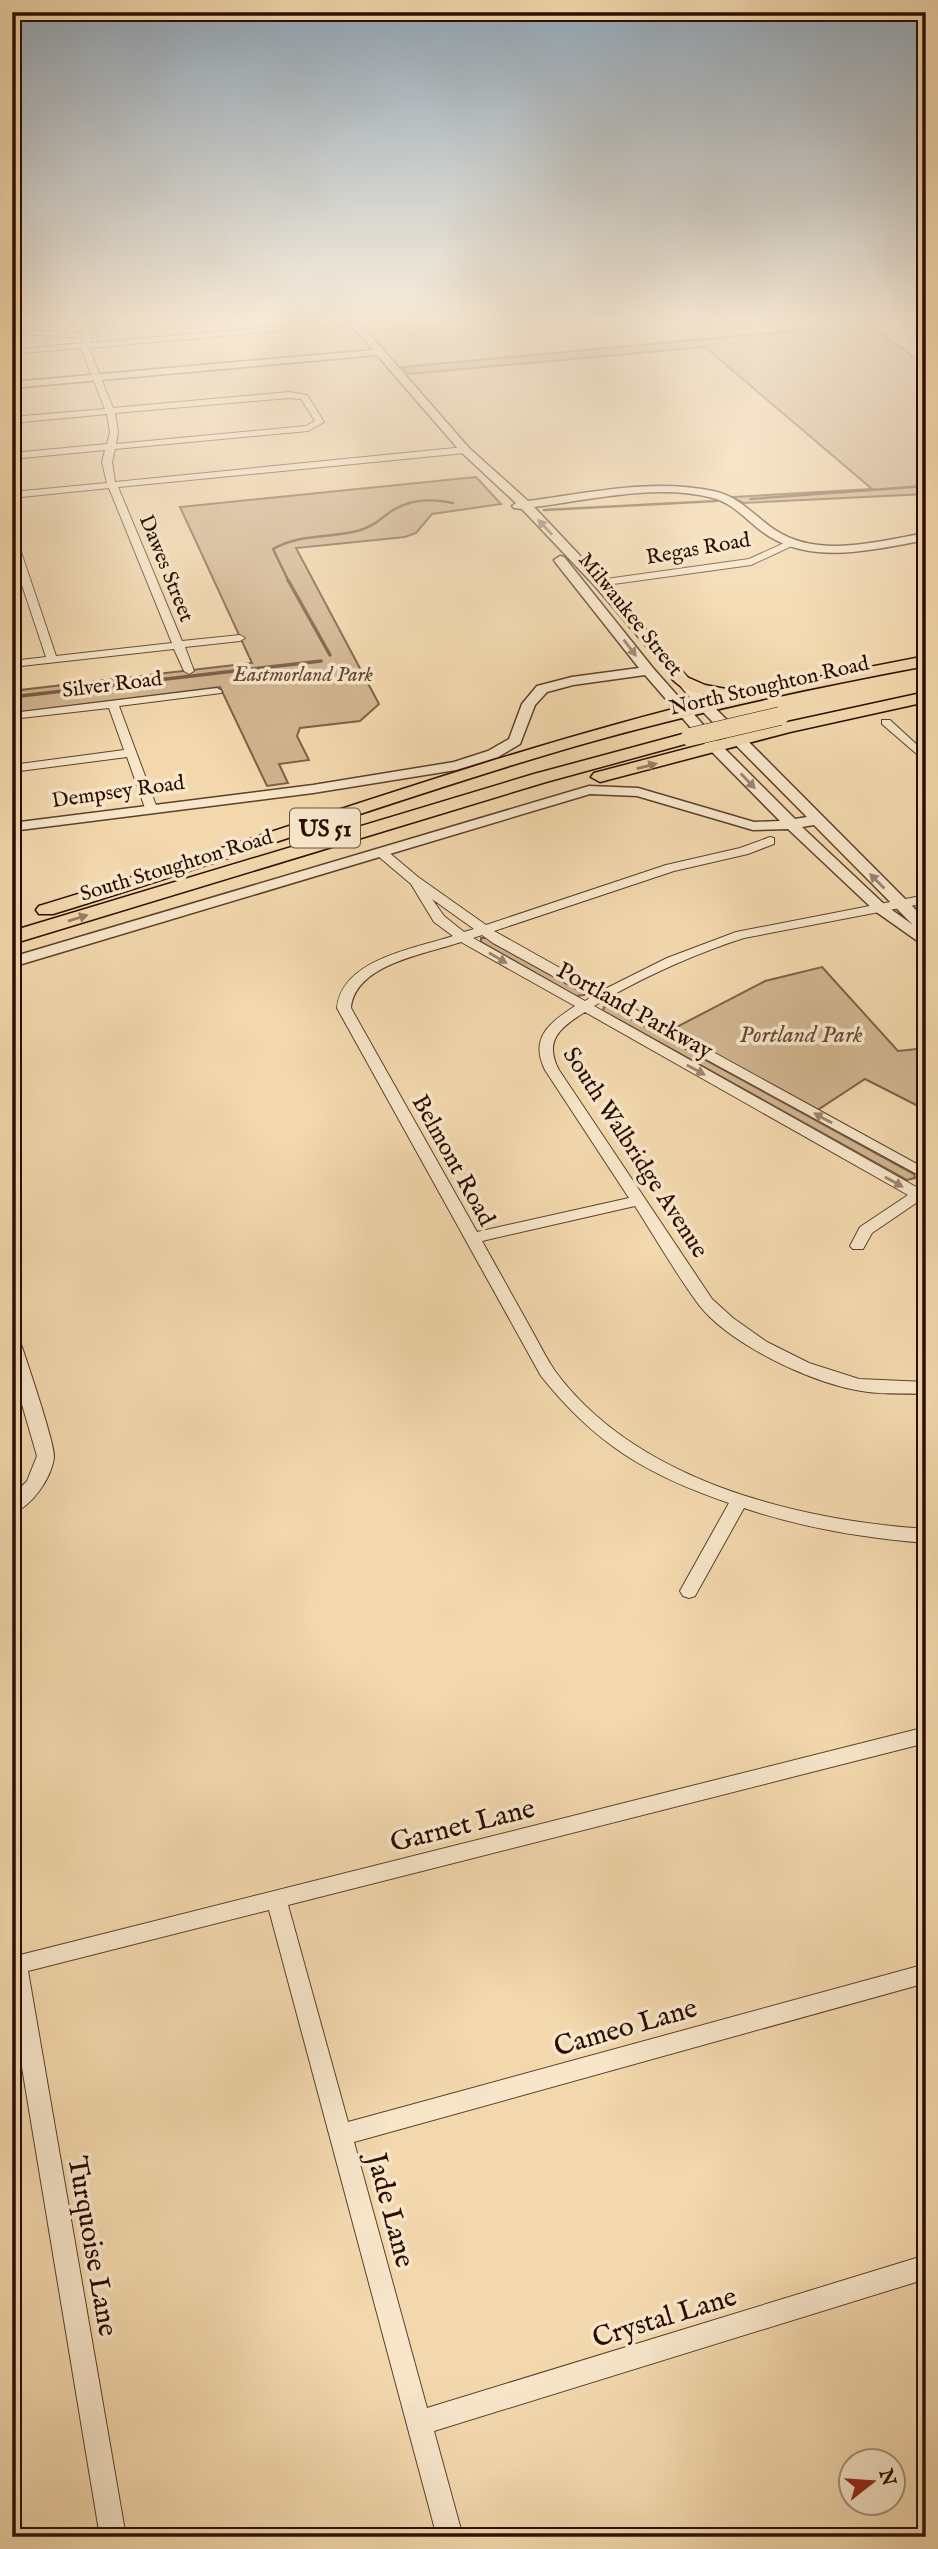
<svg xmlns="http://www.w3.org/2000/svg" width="938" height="2549" viewBox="0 0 938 2549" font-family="'IM FELL English',serif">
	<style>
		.green { fill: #d1b590; stroke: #7e6148; stroke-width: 2 }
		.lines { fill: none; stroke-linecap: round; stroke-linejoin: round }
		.stream-far1 { stroke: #7a5d44; stroke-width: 2.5 }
		.stream { stroke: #7a5d44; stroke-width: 3.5 }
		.minor-casing { stroke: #5c402b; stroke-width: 2 }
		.tertiary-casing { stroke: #5c402b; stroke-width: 3 }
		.primary-casing { stroke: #2a0d00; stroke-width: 3 }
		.minor { fill: #f7e6ca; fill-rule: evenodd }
		.tertiary { fill: #f7e6ca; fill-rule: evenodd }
		.primary { fill: #f3d8ad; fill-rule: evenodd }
		.primary-bridge-casing { stroke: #2a0d00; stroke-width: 19; stroke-linecap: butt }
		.primary-bridge { stroke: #f3d8ad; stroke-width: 18 }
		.oneway { fill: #9b846f }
		.oneway2 { fill: #997d5f }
		.labels { text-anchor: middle; stroke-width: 7; stroke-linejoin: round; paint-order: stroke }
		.far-street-label { font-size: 21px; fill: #2a0d00; stroke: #f7e6ca }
		.far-park-label { font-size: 21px; font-style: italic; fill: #644832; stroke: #f7e6ca }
		.shield { fill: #f7e6ca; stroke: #684e3d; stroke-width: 2 }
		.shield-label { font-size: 23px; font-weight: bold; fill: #2a0d00 }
		.street-label { font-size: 24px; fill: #2a0d00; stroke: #f7e6ca }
		.park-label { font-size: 24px; font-style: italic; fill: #644832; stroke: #f7e6ca }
		.near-street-label { font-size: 28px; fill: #2a0d00; stroke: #f7e6ca }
	</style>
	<rect width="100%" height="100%" fill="#f3d8ad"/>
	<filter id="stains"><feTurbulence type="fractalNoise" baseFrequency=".00286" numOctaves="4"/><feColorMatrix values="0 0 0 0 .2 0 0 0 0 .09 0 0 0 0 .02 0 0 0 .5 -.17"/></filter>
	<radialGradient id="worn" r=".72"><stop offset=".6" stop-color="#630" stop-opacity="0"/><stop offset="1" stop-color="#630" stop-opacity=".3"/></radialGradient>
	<!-- green -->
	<g class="green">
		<path d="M 868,324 L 926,366 L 926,494 L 743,503 L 732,497 L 872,489 L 705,347 L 409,374 L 402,367 Z"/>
		<path d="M 476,477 L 501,504 L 432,514 L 416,533 L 405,537 L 296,548 L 379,704 L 360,721 L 300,728 L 297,736 L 309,760 L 279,764 L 288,783 L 267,786 L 220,687 L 12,713 L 12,691 L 252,663 L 180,507 Z"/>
		<path d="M 481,938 L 489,938 L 585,992 L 584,995 L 576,996 L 481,942 Z"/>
		<path d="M 822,967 L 898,1051 L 926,1048 L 926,1110 L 865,1079 L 816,1111 L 669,1031 L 765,981 Z"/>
		<path d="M 607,1006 L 914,1174 L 915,1178 L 907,1180 L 603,1011 L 604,1007 Z"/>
	</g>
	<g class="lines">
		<!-- stream-far1 -->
		<g class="stream-far1">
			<path d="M 750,499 L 926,486"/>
			<path d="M 544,510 L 717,501"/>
			<path d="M 289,582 L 273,549 C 299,534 329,538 357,531 C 370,528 380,520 390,512 C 409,499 431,498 453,503"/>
		</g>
		<!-- stream -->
		<g class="stream">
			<path d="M 288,580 L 330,655"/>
			<path d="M 12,697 L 321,661"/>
		</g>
		<defs>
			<g id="minor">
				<path d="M 87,321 L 95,321 L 89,332 L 98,336 L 91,338 L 91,343 L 336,321 L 358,322 L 354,324 L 89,348 L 113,408 L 289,392 L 307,395 L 324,422 L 308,431 L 115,449 L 112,462 L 115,482 L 465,447 L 469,450 L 465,453 L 118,487 L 182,641 L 240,635 L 245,638 L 240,641 L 185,647 L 194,671 L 189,674 L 184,671 L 174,649 L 12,667 L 12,661 L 46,657 L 12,555 L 12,537 L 17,540 L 56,656 L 172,643 L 109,488 L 12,498 L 12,492 L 107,483 L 102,462 L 105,450 L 12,459 L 12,453 L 107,444 L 110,432 L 107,414 L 12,423 L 12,417 L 105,409 L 81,348 L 12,354 L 12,350 L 83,343 L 84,340 L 83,338 L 12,333 L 12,329 L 81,333 ZM 289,398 L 301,399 L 315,421 L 306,426 L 116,444 L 118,432 L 115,413 Z"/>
				<path d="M 791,540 L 794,541 L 794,545 L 751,565 L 599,586 L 594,583 L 599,580 L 749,559 Z"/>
				<path d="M 217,688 L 222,691 L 221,693 L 119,706 L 157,808 L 155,811 L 147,811 L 145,808 L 127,757 L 12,772 L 12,765 L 124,750 L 109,708 L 12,719 L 12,713 Z"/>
				<path d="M 882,720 L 890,720 L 926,753 L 926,762 L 882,724 Z"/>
				<path d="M 770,837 L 774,838 L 774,844 L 748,854 L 674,871 L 494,931 L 601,991 L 667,958 L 736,932 L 926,895 L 926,903 L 744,938 C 697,953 653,973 611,996 L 926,1169 L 926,1179 L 601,1002 L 594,1006 L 918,1188 L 926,1187 L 926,1204 L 919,1201 L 872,1233 L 863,1249 L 853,1249 L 850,1246 L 860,1227 L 908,1195 L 585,1012 C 561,1027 543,1040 559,1070 L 712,1299 L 733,1318 L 767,1342 L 809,1363 L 859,1379 L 926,1382 L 926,1394 C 903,1393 878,1395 856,1390 C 809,1381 729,1344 699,1305 C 676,1274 656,1239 635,1206 L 482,1241 C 498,1270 515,1300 531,1329 C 539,1343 546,1358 555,1371 C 636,1481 796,1520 926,1529 L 926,1543 C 864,1538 803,1528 744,1508 L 695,1596 L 689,1598 L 683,1596 L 680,1591 L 729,1503 C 647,1475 595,1444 541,1376 L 337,1008 C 342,959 414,949 453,936 L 434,922 L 411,884 L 378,856 L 378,850 L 386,850 L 418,877 L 486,925 L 666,865 L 740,848 ZM 432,899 L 474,929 L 464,932 L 444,916 ZM 482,935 L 493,943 L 591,997 L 585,1001 L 473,938 ZM 461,942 L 575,1006 C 550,1022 529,1038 545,1070 L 629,1198 L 477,1232 L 351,1008 C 355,964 426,954 461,942 Z"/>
				<path d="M 12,1336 L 20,1341 C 26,1359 56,1446 54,1458 C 51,1478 32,1507 12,1513 L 12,1496 L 27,1481 L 37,1456 L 12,1370 Z"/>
				<path d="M 926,1727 L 926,1743 L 288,1905 L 348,2122 L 926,1964 L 926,1983 L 354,2142 L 427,2408 L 926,2255 L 926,2279 L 434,2431 L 463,2537 L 437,2537 L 269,1910 L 28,1971 L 126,2537 L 100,2537 L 12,2007 L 12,1957 Z"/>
			</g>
			<path id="tertiary" d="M 348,321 L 358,321 L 469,448 L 528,501 C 588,493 652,478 713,491 C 739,496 754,516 775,530 C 819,559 878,541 926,533 L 926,540 C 875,549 817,565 770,537 C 750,525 736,504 713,498 C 656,483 591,500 534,507 L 603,580 L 710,703 L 926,920 L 926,947 L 875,911 L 788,829 L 753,830 L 637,796 L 590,794 L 12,967 L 12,957 L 589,786 L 638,788 L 754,822 L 780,821 L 711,751 L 645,675 L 573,685 L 547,692 L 535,705 L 520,744 L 498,757 L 456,770 L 313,793 L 12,831 L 12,823 L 313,785 L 454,762 L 488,751 L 509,739 L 522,704 L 537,686 L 572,677 L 639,668 L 556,563 L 554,560 L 560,556 L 564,557 L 653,668 L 721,745 L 795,819 L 807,817 L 700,709 L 595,586 L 522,509 L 514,508 L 512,506 L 516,503 L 461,452 L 377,355 L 12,388 L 12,382 L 373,350 ZM 814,825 L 913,925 L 885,905 L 802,827 Z"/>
			<g id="primary">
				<path d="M 926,656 L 926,666 C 808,688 691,713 576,746 C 400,797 228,861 53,914 L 39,914 L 36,910 L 39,906 C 267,837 490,753 721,697 C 704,695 684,692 672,679 L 674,675 L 680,674 L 705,685 L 742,692 Z"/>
				<path d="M 926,692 L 926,702 L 790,732 L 600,782 L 591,777 L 594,773 L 788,722 Z"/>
				<path d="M 690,732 L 696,733 L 699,737 L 696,741 L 546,782 L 12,944 L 12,931 L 534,774 Z"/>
			</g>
		</defs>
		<!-- minor casing -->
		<use href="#minor" class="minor-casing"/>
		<!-- tertiary casing -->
		<use href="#tertiary" class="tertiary-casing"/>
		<!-- primary casing -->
		<use href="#primary" class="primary-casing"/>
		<!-- minor -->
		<use href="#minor" class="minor"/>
		<!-- tertiary -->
		<use href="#tertiary" class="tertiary"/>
		<!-- primary -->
		<use href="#primary" class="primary"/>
		<defs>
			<path id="primary-bridge" d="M 690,737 L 780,716"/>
		</defs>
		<!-- primary-bridge casing -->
		<use href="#primary-bridge" class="primary-bridge-casing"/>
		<!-- primary-bridge -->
		<use href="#primary-bridge" class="primary-bridge"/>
	</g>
	<!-- one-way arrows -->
	<defs><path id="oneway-solid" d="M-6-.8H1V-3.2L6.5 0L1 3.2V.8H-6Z" transform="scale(1.75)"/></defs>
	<g class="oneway">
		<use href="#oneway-solid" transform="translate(545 527) rotate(-133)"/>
		<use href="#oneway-solid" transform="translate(630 648) rotate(53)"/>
		<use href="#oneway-solid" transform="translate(748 781) rotate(46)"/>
		<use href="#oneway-solid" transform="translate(877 881) rotate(-135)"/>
		<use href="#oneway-solid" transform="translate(498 958) rotate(30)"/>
		<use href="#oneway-solid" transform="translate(696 1070) rotate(29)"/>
		<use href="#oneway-solid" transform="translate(823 1118) rotate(-151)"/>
		<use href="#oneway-solid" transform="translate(894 1182) rotate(29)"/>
	</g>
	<g class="oneway2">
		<use href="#oneway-solid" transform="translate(647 766) rotate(-14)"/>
		<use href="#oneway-solid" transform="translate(78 918) rotate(-17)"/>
	</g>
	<!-- sky -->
	<linearGradient id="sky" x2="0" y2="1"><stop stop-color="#91a7b9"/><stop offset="0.47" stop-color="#faedda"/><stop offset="1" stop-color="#faedda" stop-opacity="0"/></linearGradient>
	<rect width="938" height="678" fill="url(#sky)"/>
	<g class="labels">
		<!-- far-street labels -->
		<g class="far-street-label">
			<text transform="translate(698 548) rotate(-10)" y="7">Regas Road</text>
			<text transform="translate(167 568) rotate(68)" y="7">Dawes Street</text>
			<text transform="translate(631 614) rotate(51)" y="7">Milwaukee Street</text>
			<text transform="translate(112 684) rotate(-7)" y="7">Silver Road</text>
			<text transform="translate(769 685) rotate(-13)" y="7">North Stoughton Road</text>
			<text transform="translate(118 791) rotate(-8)" y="7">Dempsey Road</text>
			<text transform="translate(176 865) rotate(-17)" y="7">South Stoughton Road</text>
		</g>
		<!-- far-park labels -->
		<g class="far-park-label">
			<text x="303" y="681">Eastmorland Park</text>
		</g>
		<!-- shield labels -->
		<rect class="shield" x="290" y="808.5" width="70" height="39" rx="5"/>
		<g class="shield-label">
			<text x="325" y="836">US 51</text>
		</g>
		<!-- street labels -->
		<g class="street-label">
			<text transform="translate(635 1010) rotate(29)" y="8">Portland Parkway</text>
			<text transform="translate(636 1152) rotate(57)" y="8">South Walbridge Avenue</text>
			<text transform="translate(454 1160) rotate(61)" y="8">Belmont Road</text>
		</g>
		<!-- park labels -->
		<g class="park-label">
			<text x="801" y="1042">Portland Park</text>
		</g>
		<!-- near-street labels -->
		<g class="near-street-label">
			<text transform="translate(462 1824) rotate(-14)" y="10">Garnet Lane</text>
			<text transform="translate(625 2026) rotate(-16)" y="10">Cameo Lane</text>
			<text transform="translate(392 2210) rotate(75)" y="10">Jade Lane</text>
			<text transform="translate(94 2246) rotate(80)" y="10">Turquoise Lane</text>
			<text transform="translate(664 2316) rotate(-17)" y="10">Crystal Lane</text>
		</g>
	</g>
	<!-- margin -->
	<rect width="938" height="2549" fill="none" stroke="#f3d8ad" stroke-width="42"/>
	<rect x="14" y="14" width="910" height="2521" fill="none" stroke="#2a0d00" stroke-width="3.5"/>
	<rect x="21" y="21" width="896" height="2507" fill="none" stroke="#2a0d00" stroke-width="2"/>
	<!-- north arrow -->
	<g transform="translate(872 2482) rotate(73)"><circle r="33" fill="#f7e6ca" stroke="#a58f79" stroke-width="2"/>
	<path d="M0-5L12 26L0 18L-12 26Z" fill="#8f2418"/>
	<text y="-10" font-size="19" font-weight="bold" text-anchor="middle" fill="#2a0d00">N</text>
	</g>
	<rect width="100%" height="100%" filter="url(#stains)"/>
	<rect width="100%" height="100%" fill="url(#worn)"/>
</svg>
